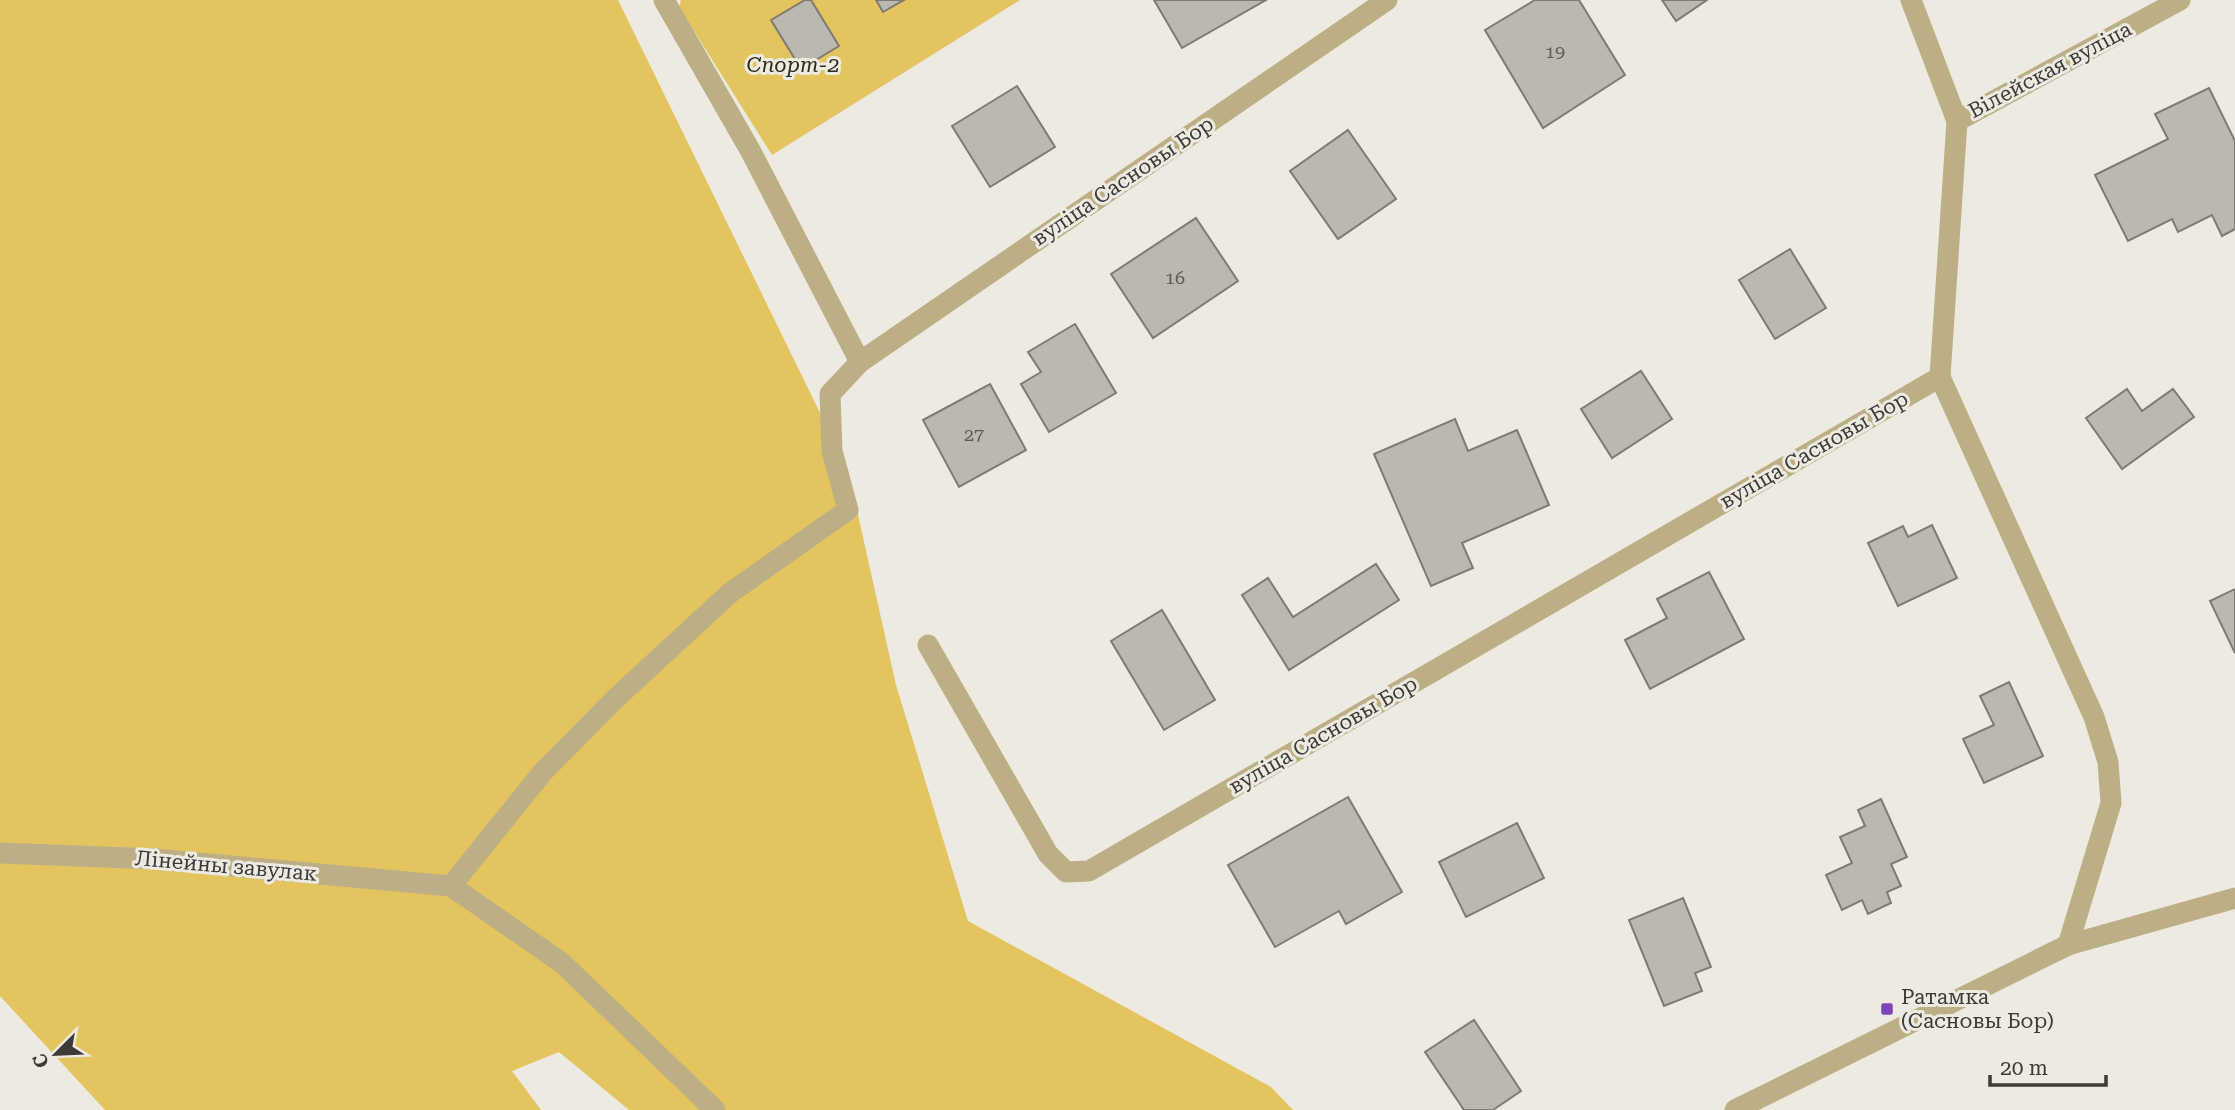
<svg xmlns="http://www.w3.org/2000/svg" width="2235" height="1110" viewBox="0 0 2235 1110" font-family="'Roboto Serif',serif">
	<style>
		.green { fill: #e3c45e }
		.building { fill: #bbb8b0; stroke: #7d7b74; stroke-width: 2 }
		.lines { fill: none; stroke-linecap: round; stroke-linejoin: round }
		.minor { stroke: #bcaf85; stroke-width: 21 }
		.poi-dot { fill: #7d44bb; stroke: #edeae2; stroke-width: 2.5 }
		.labels { text-anchor: middle; stroke-width: 6; stroke-linejoin: round; paint-order: stroke }
		.number-label { font-size: 18px; fill: #5c5a56 }
		.park-label { font-size: 21px; font-style: italic; fill: #2f2a17; stroke: #edeae2 }
		.street-label { font-size: 21px; fill: #3c3b38; stroke: #edeae2 }
		.poi-label { font-size: 21px; fill: #3c3b38; stroke: #edeae2; text-anchor: start }
	</style>
	<rect width="100%" height="100%" fill="#edeae2"/>
	<!-- green -->
	<g class="green">
		<path d="M 0,0 L 618,0 L 848,470 L 896,685 L 968,921 L 1271,1087 L 1293,1110 L 629,1110 L 559,1052 L 512,1071 L 541,1110 L 105,1110 L 0,996 Z"/>
		<path d="M 681,0 L 1020,0 L 772,155 L 679,7 Z"/>
	</g>
	<!-- building -->
	<g class="building">
		<path d="M 805,0 L 811,0 L 839,46 L 801,69 L 771,20 Z"/>
		<path d="M 876,0 L 904,0 L 883,12 Z"/>
		<path d="M 1154,0 L 1266,0 L 1182,48 Z"/>
		<path d="M 1535,0 L 1579,0 L 1625,75 L 1543,128 L 1485,30 Z"/>
		<path d="M 1662,0 L 1707,0 L 1676,21 Z"/>
		<path d="M 1017,86 L 1055,147 L 990,187 L 952,126 Z"/>
		<path d="M 2209,88 L 2235,141 L 2235,229 L 2222,236 L 2212,215 L 2178,232 L 2172,219 L 2128,241 L 2095,175 L 2168,139 L 2155,114 Z"/>
		<path d="M 1348,130 L 1396,199 L 1338,239 L 1290,171 Z"/>
		<path d="M 1196,218 L 1238,281 L 1153,338 L 1111,274 Z"/>
		<path d="M 1790,249 L 1826,308 L 1775,339 L 1739,280 Z"/>
		<path d="M 1075,324 L 1116,393 L 1049,432 L 1021,384 L 1041,372 L 1028,352 Z"/>
		<path d="M 1641,371 L 1672,419 L 1612,458 L 1581,409 Z"/>
		<path d="M 990,384 L 1026,450 L 959,487 L 923,420 Z"/>
		<path d="M 2127,389 L 2142,411 L 2173,389 L 2194,417 L 2122,469 L 2086,418 Z"/>
		<path d="M 1455,419 L 1468,451 L 1517,430 L 1549,505 L 1462,543 L 1473,568 L 1431,586 L 1374,454 Z"/>
		<path d="M 1932,525 L 1957,578 L 1898,606 L 1868,543 L 1903,526 L 1908,537 Z"/>
		<path d="M 1376,564 L 1399,600 L 1289,670 L 1242,595 L 1268,578 L 1293,617 Z"/>
		<path d="M 1709,572 L 1744,639 L 1650,689 L 1625,640 L 1667,618 L 1657,599 Z"/>
		<path d="M 2235,589 L 2235,653 L 2210,601 Z"/>
		<path d="M 1162,610 L 1215,700 L 1164,730 L 1111,641 Z"/>
		<path d="M 2009,682 L 2043,756 L 1984,783 L 1963,739 L 1994,725 L 1980,696 Z"/>
		<path d="M 1348,797 L 1402,892 L 1346,924 L 1339,911 L 1275,947 L 1228,865 Z"/>
		<path d="M 1881,799 L 1907,857 L 1891,864 L 1901,886 L 1887,892 L 1891,903 L 1868,914 L 1862,900 L 1842,910 L 1826,875 L 1852,863 L 1840,837 L 1865,826 L 1858,810 Z"/>
		<path d="M 1517,823 L 1544,878 L 1466,917 L 1439,862 Z"/>
		<path d="M 1683,898 L 1711,967 L 1695,973 L 1702,991 L 1664,1006 L 1629,920 Z"/>
		<path d="M 1474,1020 L 1521,1091 L 1493,1110 L 1464,1110 L 1425,1052 Z"/>
	</g>
	<g class="lines">
		<!-- minor -->
		<g class="minor">
			<path d="M 664,0 L 750,150 L 860,362"/>
			<path d="M 1911,0 L 1957,121 L 1940,377"/>
			<path d="M 1957,121 L 2180,0"/>
			<path d="M 928,645 L 1048,854 L 1066,872 L 1089,871 L 1940,377 L 2094,717 L 2108,762 L 2111,803 L 2068,945"/>
			<path d="M 0,853 L 155,859 L 451,886 L 562,963 L 715,1110"/>
			<path d="M 451,886 L 542,773 L 615,699 L 730,593 L 848,510 L 832,451 L 830,394 L 860,362 L 1387,0"/>
			<path d="M 1735,1110 L 2068,945 L 2235,898"/>
		</g>
	</g>
	<!-- markers -->
	<rect class="poi-dot" x="1880" y="1002" width="14" height="14" rx="3.5"/>
	<g class="labels">
		<!-- number labels -->
		<g class="number-label">
			<text x="1555" y="58">19</text>
			<text x="1175" y="284">16</text>
			<text x="974" y="441">27</text>
		</g>
		<!-- park labels -->
		<g class="park-label">
			<text x="793" y="72">Спорт-2</text>
		</g>
		<!-- street labels -->
		<g class="street-label">
			<text transform="translate(2050 70) rotate(-28)" y="7">Вілейская вуліца</text>
			<text transform="translate(1123 181) rotate(-34)" y="7">вуліца Сасновы Бор</text>
			<text transform="translate(1814 450) rotate(-30)" y="7">вуліца Сасновы Бор</text>
			<text transform="translate(1323 735) rotate(-30)" y="7">вуліца Сасновы Бор</text>
			<text transform="translate(226 866) rotate(5)" y="7">Лінейны завулак</text>
		</g>
		<!-- poi labels -->
		<g class="poi-label">
			<text x="1901" y="1004">Ратамка<tspan x="1901" dy="24">(Сасновы Бор)</tspan></text>
		</g>
	</g>
	<!-- north arrow -->
	<g transform="translate(56 1054) rotate(246)" stroke="#edeae2" stroke-width="5" paint-order="stroke">
	<path d="M0-5L12 26L0 18L-12 26Z" fill="#3c3b38"/>
	<text y="-10" font-size="19" font-weight="bold" text-anchor="middle" fill="#3c3b38">С</text>
	</g>
	<!-- scale -->
	<path d="M1990 1075v10h116v-10" fill="none" stroke="#3c3b38" stroke-width="3.5"/>
	<text x="2000" y="1075" font-size="21" fill="#3c3b38" stroke="#edeae2" stroke-width="5" paint-order="stroke">20 m</text>
</svg>
